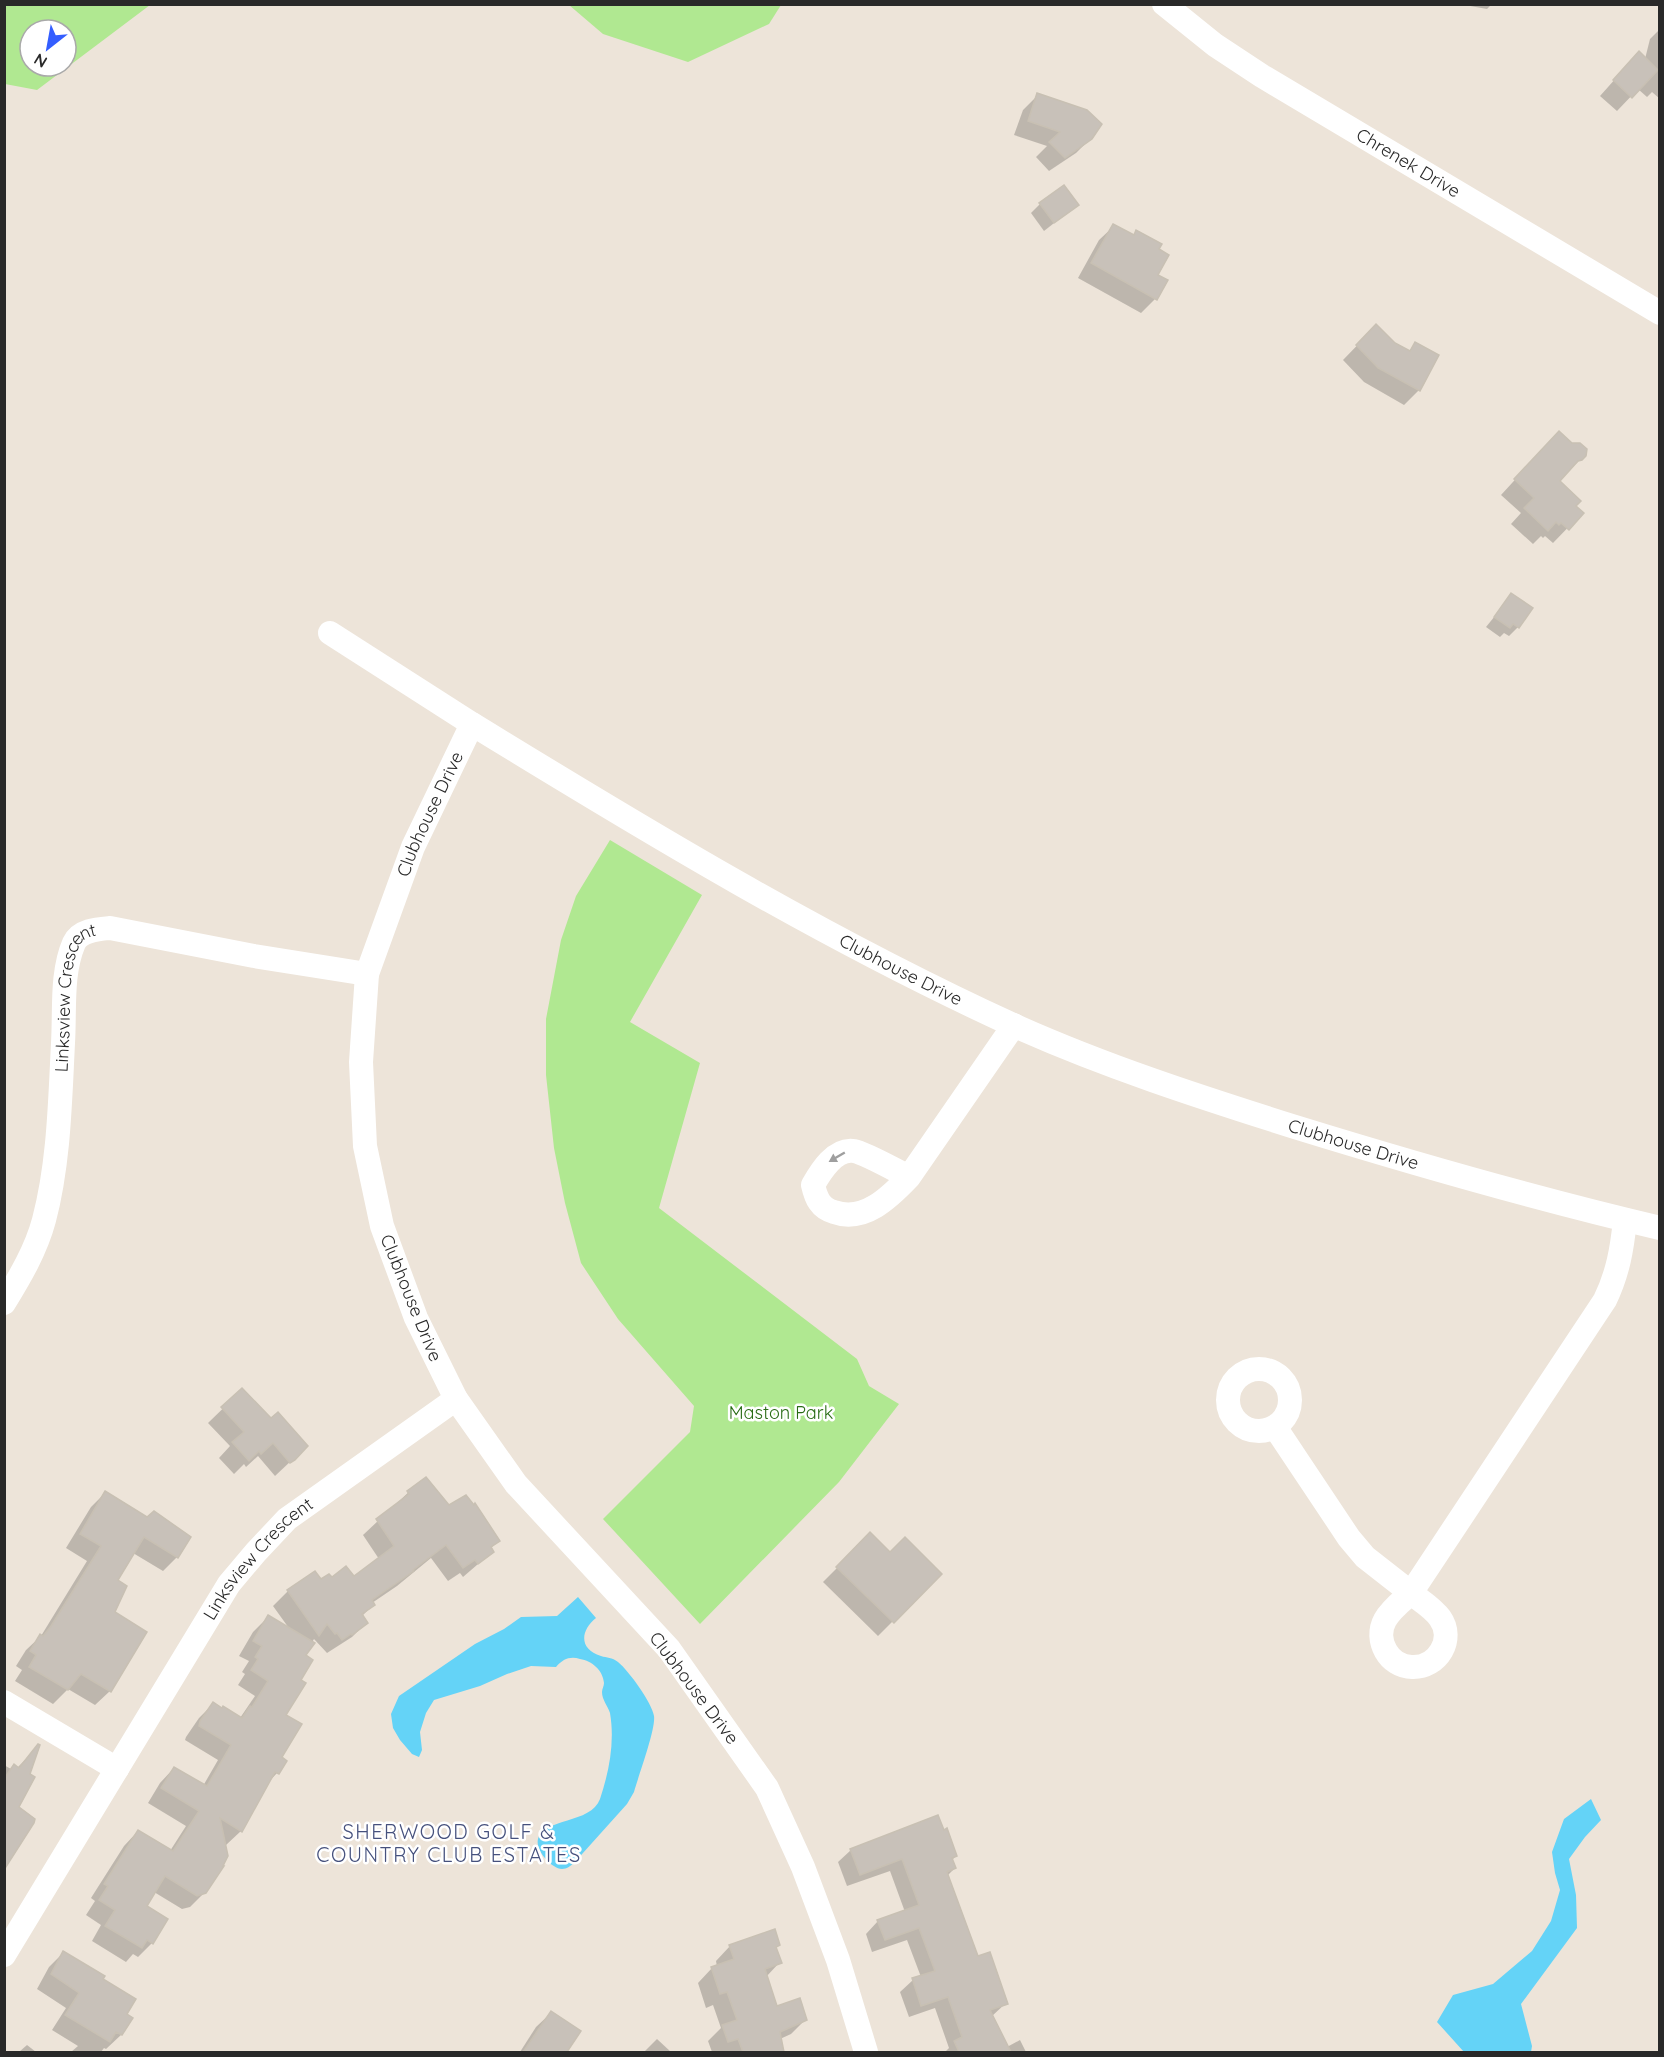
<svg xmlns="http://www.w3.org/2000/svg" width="1664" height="2057" viewBox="0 0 1664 2057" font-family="Quicksand,sans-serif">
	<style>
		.green { fill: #b0e891; fill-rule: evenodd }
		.water { fill: #64d3f7 }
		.shadow { fill: #0003 }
		.building { fill: #c8c1b9; stroke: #c8c0b3; stroke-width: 1.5 }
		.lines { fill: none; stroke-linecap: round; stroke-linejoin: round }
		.minor { stroke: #fff; stroke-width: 24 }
		.oneway { fill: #9f9f9f }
		.labels { text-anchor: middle; stroke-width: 5; stroke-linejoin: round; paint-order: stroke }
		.street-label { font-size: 18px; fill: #292929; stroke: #fff }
		.park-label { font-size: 18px; fill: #286b14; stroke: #fff }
		.neighbourhood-label { font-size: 20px; letter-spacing: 1.5px; fill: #46517d; stroke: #fff }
	</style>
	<rect width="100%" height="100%" fill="#ede4d9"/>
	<!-- green -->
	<g class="green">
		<path d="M 4,5 L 5,4 L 150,5 L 37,90 L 5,84 ZM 30,30 L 66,30 L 66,66 L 30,66 Z"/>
		<path d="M 569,5 L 781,5 L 769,24 L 688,62 L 603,34 Z"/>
		<path d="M 610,840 L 702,895 L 630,1022 L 700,1063 L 659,1208 L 857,1359 L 869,1386 L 899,1404 L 839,1482 L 700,1624 L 603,1519 L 690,1432 L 694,1406 L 618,1319 L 581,1263 L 565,1203 L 554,1148 L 546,1075 L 546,1019 L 561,940 L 576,896 Z"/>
	</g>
	<!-- water -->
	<g class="water">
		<path d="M 578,1597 L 596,1618 C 580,1631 579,1649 601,1656 C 607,1658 612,1657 618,1662 C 629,1671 652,1703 654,1716 C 656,1729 638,1777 634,1792 L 627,1804 L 574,1863 C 570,1866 567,1869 562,1869 C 551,1868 535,1850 538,1839 C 543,1818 591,1824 600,1799 C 609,1772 615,1742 610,1713 C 608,1706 602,1700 602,1692 C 602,1689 604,1686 604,1683 C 603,1670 592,1661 580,1659 C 570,1656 563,1659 556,1667 L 531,1666 L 507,1674 L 480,1686 L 434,1700 L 426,1713 L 420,1732 L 422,1750 L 419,1757 L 412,1754 L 400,1740 L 393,1728 L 391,1714 L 399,1696 L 475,1644 L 504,1629 L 521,1617 L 557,1616 Z"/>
		<path d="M 1591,1799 L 1601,1820 L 1585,1837 L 1569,1859 L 1576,1895 L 1577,1928 L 1521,2004 L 1532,2046 L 1531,2052 L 1464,2052 L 1437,2022 L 1453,1995 L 1493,1984 L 1532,1951 L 1551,1921 L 1560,1890 L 1555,1873 L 1552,1852 L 1564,1819 Z"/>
	</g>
	<!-- shadow -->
	<g class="shadow">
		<path d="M 1459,4 L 1492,4 L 1487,9 Z"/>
		<path d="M 1660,29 L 1660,99 L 1652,92 L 1647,97 L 1638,89 L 1617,111 L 1600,96 L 1625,68 L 1645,59 L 1650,39 Z"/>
		<path d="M 1038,95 L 1091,138 L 1076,153 L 1049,171 L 1036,157 L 1047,146 L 1014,135 L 1023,110 Z"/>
		<path d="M 1040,204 L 1077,205 L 1044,231 L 1031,213 Z"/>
		<path d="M 1114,226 L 1133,236 L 1137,232 L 1157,250 L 1155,299 L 1141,313 L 1078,278 L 1099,240 Z"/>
		<path d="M 1376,326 L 1394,344 L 1408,352 L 1416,344 L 1419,390 L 1404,405 L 1364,382 L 1343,360 Z"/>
		<path d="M 1545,447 L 1585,455 L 1558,481 L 1574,506 L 1582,513 L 1553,543 L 1545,536 L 1543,538 L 1541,536 L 1533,544 L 1511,524 L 1521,513 L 1501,495 Z"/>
		<path d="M 1512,595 L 1518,627 L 1509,636 L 1504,633 L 1500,637 L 1486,627 Z"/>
		<path d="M 242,1390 L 292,1460 L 275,1476 L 258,1456 L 246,1467 L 244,1464 L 234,1474 L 219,1458 L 230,1446 L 208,1423 Z"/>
		<path d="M 412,1489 L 449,1507 L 498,1541 L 490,1549 L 492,1552 L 463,1577 L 460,1573 L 448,1581 L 431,1558 L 397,1586 L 372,1603 L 373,1605 L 362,1616 L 366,1623 L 352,1637 L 327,1653 L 314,1639 L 304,1656 L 299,1680 L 284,1715 L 279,1757 L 285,1761 L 277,1773 L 267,1784 L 241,1831 L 226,1845 L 224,1844 L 205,1892 L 190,1907 L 182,1909 L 154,1892 L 145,1907 L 152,1943 L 138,1957 L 133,1954 L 126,1962 L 92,1941 L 101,1925 L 86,1915 L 95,1901 L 91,1898 L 124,1846 L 138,1831 L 170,1851 L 186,1826 L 148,1803 L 160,1783 L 174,1768 L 203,1786 L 218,1760 L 185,1740 L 186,1737 L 199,1718 L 213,1704 L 240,1718 L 255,1696 L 238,1685 L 245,1674 L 242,1672 L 249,1661 L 239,1656 L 253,1632 L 268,1617 L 291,1631 L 273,1606 L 288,1591 L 315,1573 L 321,1581 L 353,1578 L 379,1559 L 363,1535 Z"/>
		<path d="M 105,1493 L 177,1557 L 163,1571 L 133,1553 L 116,1581 L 110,1691 L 95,1705 L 68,1689 L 53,1704 L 15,1681 L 22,1670 L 16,1666 L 26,1650 L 41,1636 L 87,1561 L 66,1548 L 91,1507 Z"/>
		<path d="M 870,1535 L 890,1554 L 940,1574 L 878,1636 L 823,1582 Z"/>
		<path d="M 38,1747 L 17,1807 L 4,1864 L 4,1765 L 11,1769 L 17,1768 Z"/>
		<path d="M 851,1850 L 956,1856 L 952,1860 L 955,1868 L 947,1876 L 977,1958 L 1006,2003 L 991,2017 L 1007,2047 L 1020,2040 L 1026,2052 L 945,2052 L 949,2048 L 935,2008 L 909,2017 L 900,1992 L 913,1980 L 921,1977 L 907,1940 L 872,1952 L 866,1934 L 878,1921 L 905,1912 L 890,1871 L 847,1886 L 838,1862 Z"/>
		<path d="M 779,1945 L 775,1949 L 780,1962 L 766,1977 L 776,2008 L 805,2020 L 791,2034 L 780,2039 L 783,2052 L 712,2052 L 708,2041 L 721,2028 L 713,2005 L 706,2008 L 698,1983 L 712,1968 L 717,1967 L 716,1961 L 730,1946 Z"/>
		<path d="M 63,1953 L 101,1980 L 125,2014 L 131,2018 L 121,2035 L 106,2049 L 104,2048 L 101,2052 L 71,2052 L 78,2046 L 52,2030 L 66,2008 L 37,1989 L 49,1967 Z"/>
		<path d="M 551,2013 L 579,2032 L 565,2052 L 520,2052 L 536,2027 Z"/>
		<path d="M 657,2039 L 671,2052 L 644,2052 Z"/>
		<path d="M 27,2045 L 36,2052 L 19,2052 Z"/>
	</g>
	<!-- building -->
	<g class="building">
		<path d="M 1639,51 L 1658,70 L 1632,98 L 1613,80 Z"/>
		<path d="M 1037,93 L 1087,110 L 1102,124 L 1092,139 L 1065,158 L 1049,142 L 1060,132 L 1028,121 Z"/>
		<path d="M 1064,185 L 1079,205 L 1054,223 L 1039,203 Z"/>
		<path d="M 1113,224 L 1134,235 L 1136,230 L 1162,244 L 1159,249 L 1169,255 L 1158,275 L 1168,280 L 1157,300 L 1091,263 Z"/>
		<path d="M 1376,324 L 1395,343 L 1410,351 L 1415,342 L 1439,355 L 1420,391 L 1378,368 L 1356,345 Z"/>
		<path d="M 1559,431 L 1572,443 L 1580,443 L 1587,449 L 1586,456 L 1582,460 L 1578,461 L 1560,481 L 1581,501 L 1576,506 L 1584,513 L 1569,530 L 1561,523 L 1559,525 L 1556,522 L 1548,531 L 1524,508 L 1534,498 L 1514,479 Z"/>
		<path d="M 1511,593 L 1533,608 L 1519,628 L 1513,624 L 1510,628 L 1494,617 Z"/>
		<path d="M 242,1388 L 271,1418 L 278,1412 L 308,1446 L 295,1460 L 290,1463 L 273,1443 L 261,1454 L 259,1451 L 249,1461 L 232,1442 L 244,1432 L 221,1407 Z"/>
		<path d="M 426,1477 L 449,1505 L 466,1495 L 474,1505 L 475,1503 L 500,1541 L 491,1547 L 494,1552 L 478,1564 L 475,1560 L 463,1568 L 446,1545 L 413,1570 L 414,1571 L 372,1600 L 375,1605 L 362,1614 L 368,1623 L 352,1635 L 351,1634 L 342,1640 L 337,1633 L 335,1634 L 327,1624 L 319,1636 L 287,1590 L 315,1571 L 321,1579 L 329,1574 L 332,1577 L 346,1566 L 354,1576 L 394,1546 L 376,1519 L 409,1494 L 407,1491 L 411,1488 Z"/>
		<path d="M 105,1491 L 147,1517 L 154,1511 L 191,1537 L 178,1558 L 144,1537 L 118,1580 L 127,1586 L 115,1612 L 147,1632 L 111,1692 L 81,1674 L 68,1690 L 29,1667 L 36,1655 L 30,1651 L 40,1634 L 43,1636 L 51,1626 L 101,1546 L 80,1534 Z"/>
		<path d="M 870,1532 L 890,1552 L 905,1537 L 942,1574 L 894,1623 L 836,1567 Z"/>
		<path d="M 268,1615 L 315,1643 L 306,1655 L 313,1660 L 301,1680 L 306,1683 L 286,1715 L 302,1724 L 282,1757 L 287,1761 L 279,1774 L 275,1772 L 242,1832 L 220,1818 L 228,1856 L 223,1866 L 224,1866 L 206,1893 L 197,1896 L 165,1876 L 147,1906 L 168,1919 L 153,1944 L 147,1940 L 142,1948 L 105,1926 L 115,1910 L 99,1900 L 108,1886 L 104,1884 L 138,1830 L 173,1851 L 199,1811 L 161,1788 L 174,1767 L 207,1786 L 231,1745 L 199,1726 L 200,1721 L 213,1702 L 222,1708 L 223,1706 L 242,1718 L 250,1706 L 252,1707 L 268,1681 L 251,1670 L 258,1659 L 255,1657 L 262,1646 L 253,1641 Z"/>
		<path d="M 38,1744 L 40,1745 L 30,1774 L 35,1777 L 19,1807 L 35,1819 L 34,1823 L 4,1870 L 4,1779 L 14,1764 L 19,1768 Z"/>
		<path d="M 938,1815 L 944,1830 L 947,1828 L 957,1856 L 952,1858 L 956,1868 L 947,1872 L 978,1956 L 990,1952 L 1008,2004 L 990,2010 L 1011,2052 L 959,2052 L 954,2041 L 962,2037 L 948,1997 L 921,2006 L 912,1978 L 935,1971 L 919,1928 L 885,1940 L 877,1920 L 919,1905 L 902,1859 L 860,1875 L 850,1849 Z"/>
		<path d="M 775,1929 L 780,1945 L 776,1947 L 782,1963 L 765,1969 L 777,2006 L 800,1998 L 807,2020 L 780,2032 L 784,2052 L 743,2052 L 738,2039 L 728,2042 L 722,2025 L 737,2020 L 727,1992 L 720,1994 L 711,1967 L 734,1959 L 729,1945 Z"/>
		<path d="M 63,1951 L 105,1976 L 103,1979 L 136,1999 L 127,2014 L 133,2018 L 122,2035 L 116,2032 L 110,2042 L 65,2015 L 79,1993 L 51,1974 Z"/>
		<path d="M 551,2011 L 581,2031 L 567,2052 L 523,2052 Z"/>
	</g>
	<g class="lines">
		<!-- minor -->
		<g class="minor">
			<path id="s1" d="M 1164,4 L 1215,45 L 1262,76 L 1660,313"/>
			<path d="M 330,633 L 472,724"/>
			<path d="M 909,1177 C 897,1171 865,1153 854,1151 C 835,1148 821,1171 813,1185 C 816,1198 820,1208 834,1212 C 864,1223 890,1197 909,1177 L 1014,1025"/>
			<path id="s2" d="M 4,1303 C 20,1277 36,1250 44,1220 C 59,1163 60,1102 63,1043 C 65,1010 61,973 74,943 C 80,930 98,929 110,928 L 254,956 L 367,974"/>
			<circle cx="1259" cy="1400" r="31"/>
			<path d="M 1275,1427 L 1349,1538 L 1365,1557 L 1411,1593 L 1605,1300 C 1618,1273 1622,1249 1625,1220"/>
			<path d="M 1411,1593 C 1421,1601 1433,1608 1440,1618 C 1455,1639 1438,1668 1412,1667 C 1389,1667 1374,1640 1385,1620 C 1391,1609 1402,1601 1411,1593 Z"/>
			<path d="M 4,1702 L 117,1769"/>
			<path id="s3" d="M 4,1955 L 229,1584 L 256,1552 L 287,1519 L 456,1399"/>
			<path id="s4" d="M 866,2052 L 838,1960 L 803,1867 L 767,1788 L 669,1649 L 516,1484 L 456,1399 L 416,1318 L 382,1226 L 365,1146 L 361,1062 L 367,974 L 413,847 L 472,724 C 648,832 825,939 1013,1025 C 1104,1066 1200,1097 1295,1127 C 1415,1164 1537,1199 1660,1228"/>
		</g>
	</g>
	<!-- one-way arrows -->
	<defs><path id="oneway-solid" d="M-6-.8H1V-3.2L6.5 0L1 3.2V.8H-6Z" transform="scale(1.5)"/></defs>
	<use class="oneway" href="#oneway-solid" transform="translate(837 1157) rotate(150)"/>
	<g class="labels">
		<!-- street labels -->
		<g class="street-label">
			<text dy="6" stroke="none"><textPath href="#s1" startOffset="292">Chrenek Drive</textPath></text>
			<text dy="6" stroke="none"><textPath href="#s4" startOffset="1396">Clubhouse Drive</textPath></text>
			<text dy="6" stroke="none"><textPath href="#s4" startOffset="1990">Clubhouse Drive</textPath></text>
			<text dy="6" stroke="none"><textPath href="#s2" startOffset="320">Linksview Crescent</textPath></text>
			<text dy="6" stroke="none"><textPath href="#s4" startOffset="2476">Clubhouse Drive</textPath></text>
			<text transform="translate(411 1298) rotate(68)" y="6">Clubhouse Drive</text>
			<text dy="6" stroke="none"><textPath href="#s3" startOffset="472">Linksview Crescent</textPath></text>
			<text transform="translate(694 1688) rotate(53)" y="6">Clubhouse Drive</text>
		</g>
		<!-- park labels -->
		<g class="park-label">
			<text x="781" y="1419">Maston Park</text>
		</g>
		<!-- neighbourhood labels -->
		<g class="neighbourhood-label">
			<text x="449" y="1839">SHERWOOD GOLF &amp;<tspan x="449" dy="23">COUNTRY CLUB ESTATES</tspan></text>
		</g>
	</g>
	<!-- border -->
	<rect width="1664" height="2057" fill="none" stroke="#292929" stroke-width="12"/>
	<!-- north arrow -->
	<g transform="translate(48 48) rotate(211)"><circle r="28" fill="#ffffff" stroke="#a9a9a9" stroke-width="1.5"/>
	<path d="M0-4.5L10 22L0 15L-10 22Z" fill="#345eff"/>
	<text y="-9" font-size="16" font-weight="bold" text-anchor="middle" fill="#292929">N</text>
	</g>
</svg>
